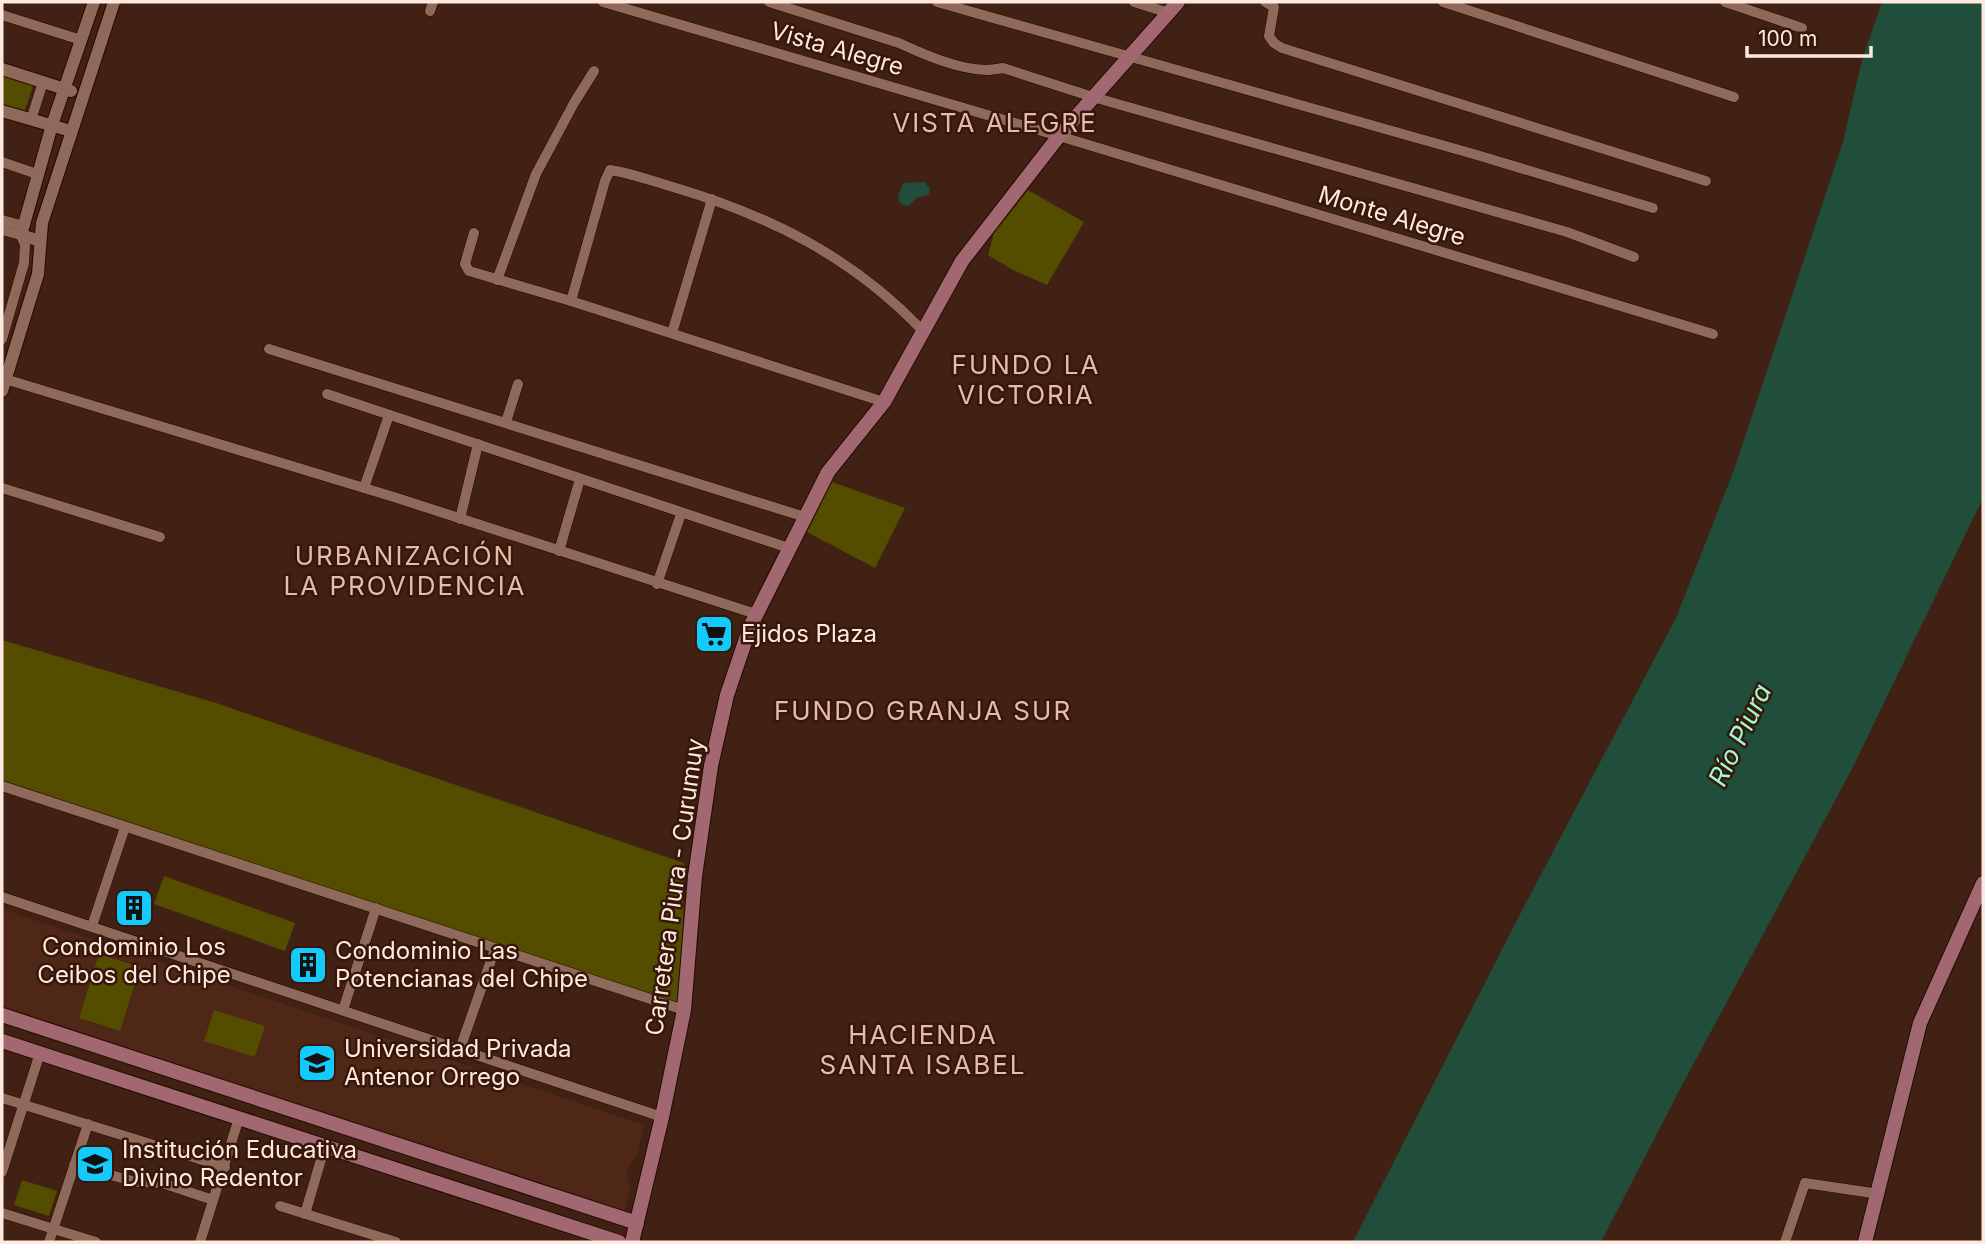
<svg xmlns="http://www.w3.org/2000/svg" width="1985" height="1244" viewBox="0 0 1985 1244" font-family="Inter,sans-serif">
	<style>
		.built { fill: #4f2716 }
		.green { fill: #544d00 }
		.water { fill: #214d3b }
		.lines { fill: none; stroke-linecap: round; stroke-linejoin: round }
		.minor-casing { stroke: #260900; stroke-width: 11 }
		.tertiary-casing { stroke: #260900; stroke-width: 14 }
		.secondary-casing { stroke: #260900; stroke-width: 16 }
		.minor { stroke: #8f6959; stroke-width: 10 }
		.tertiary { stroke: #8f6959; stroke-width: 12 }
		.secondary { stroke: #a26871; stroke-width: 14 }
		.labels { text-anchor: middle; stroke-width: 5; stroke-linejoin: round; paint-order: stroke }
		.street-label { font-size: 24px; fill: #ffe8df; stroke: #361709 }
		.poi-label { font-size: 24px; fill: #ffe8df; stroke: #361709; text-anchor: start }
		.neighbourhood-label { font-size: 26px; letter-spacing: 2px; fill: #e5bba9; stroke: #361709 }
		.water-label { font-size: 26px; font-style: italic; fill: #9dfbd1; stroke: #361709 }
	</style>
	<rect width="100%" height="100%" fill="#412113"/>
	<!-- built -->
	<path class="built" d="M 2,909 L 644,1125 L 637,1156 L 629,1165 L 627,1172 L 630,1189 L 624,1212 L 2,1006 Z"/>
	<!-- green -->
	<g class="green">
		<path d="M 2,73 L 34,83 L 24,113 L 2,105 Z"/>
		<path d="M 1028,190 L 1084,222 L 1047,285 L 1013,270 L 988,255 L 994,233 Z"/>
		<path d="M 832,482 L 905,508 L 875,568 L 807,532 Z"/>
		<path d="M 2,640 L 216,703 L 684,863 L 683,936 L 677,1004 L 2,780 Z"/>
		<path d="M 164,876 L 295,923 L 285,951 L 154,904 Z"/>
		<path d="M 99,954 L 140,967 L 120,1031 L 79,1018 Z"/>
		<path d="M 214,1010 L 265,1026 L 255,1057 L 204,1041 Z"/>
		<path d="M 22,1180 L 57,1191 L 49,1216 L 14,1205 Z"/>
	</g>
	<!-- water -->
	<g class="water">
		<path d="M 1882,2 L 1983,2 L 1983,498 L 1853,767 L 1679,1091 L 1601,1242 L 1353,1242 L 1516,922 L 1676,618 L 1734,470 L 1843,142 L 1862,60 Z"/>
		<path d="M 924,182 L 930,188 L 929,195 L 916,198 L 909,206 L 901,204 L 898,197 L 903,183 Z"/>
	</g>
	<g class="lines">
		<defs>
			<g id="minor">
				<path d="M 603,2 L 1059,136 L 1713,334"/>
				<path d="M 769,2 L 899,43 C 925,55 957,69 986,70 C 991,70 997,69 1003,68 L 1093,97 L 1567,232 L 1634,257"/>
				<path d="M 937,2 L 1477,155 L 1653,208"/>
				<path d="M 1134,2 L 1169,13"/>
				<path d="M 1265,2 L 1274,7 L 1269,36 L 1274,43 L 1282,48 L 1706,181"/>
				<path d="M 1443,2 L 1734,97"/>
				<path d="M 1725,2 L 1802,28"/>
				<path d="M 430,11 L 433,2"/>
				<path d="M 2,15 L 81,40"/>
				<path d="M 31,120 L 43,82"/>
				<path d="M 2,162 L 37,174"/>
				<path d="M 2,220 L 24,226"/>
				<path d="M 2,230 L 21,235 L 25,245 L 24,263 L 2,339"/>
				<path d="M 474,233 L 465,264 L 469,271 L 571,301 L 884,402"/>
				<path d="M 497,280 L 536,174 L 574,103 L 594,71"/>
				<path d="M 571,301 L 605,181 L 610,170 C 631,173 652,181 673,187 C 770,216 851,256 922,330"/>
				<path d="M 672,333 L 712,199"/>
				<path d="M 269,349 L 805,517"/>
				<path d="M 5,379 L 397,498 L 756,614"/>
				<path d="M 327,394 L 789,548"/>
				<path d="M 506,422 L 518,384"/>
				<path d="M 2,488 L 160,537"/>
				<path d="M 364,488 L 389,415"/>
				<path d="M 460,519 L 478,444"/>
				<path d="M 559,551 L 580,479"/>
				<path d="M 657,584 L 681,514"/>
				<path d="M 2,786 L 684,1010"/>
				<path d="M 2,897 L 662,1117"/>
				<path d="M 92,926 L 125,827"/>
				<path d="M 343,1010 L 376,908"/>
				<path d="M 460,1049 L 495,949"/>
				<path d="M 2,1098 L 225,1167"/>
				<path d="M 74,1165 L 136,1182 L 162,1183 L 213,1200"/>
				<path d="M 2,1172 L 40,1053"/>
				<path d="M 280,1206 L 396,1242"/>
				<path d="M 2,1213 L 96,1242"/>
				<path d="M 305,1214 L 325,1146"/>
				<path d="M 49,1242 L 88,1124"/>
				<path d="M 200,1242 L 239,1118"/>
				<path d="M 1785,1242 L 1805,1183 L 1879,1194"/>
			</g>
			<g id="tertiary">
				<path d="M 2,69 L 71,91"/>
				<path d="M 2,111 L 71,131"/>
				<path d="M 40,241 L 21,235 L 52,125 L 94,2"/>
				<path d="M 2,391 L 38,274 L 42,223 L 114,2"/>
			</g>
			<g id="secondary">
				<path d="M 2,1015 L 637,1223"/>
				<path d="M 2,1041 L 619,1242"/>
				<path d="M 632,1242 L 662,1117 L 684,1010 L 695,876 L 711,766 L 727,695 L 750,627 L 828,472 L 884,402 L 962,261 L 1059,136 L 1178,2"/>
				<path d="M 1865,1242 L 1920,1023 L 1983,883"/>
			</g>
		</defs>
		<!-- minor casing -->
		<use href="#minor" class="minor-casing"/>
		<!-- tertiary casing -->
		<use href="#tertiary" class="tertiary-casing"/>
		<!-- secondary casing -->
		<use href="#secondary" class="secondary-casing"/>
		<!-- minor -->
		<use href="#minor" class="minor"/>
		<!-- tertiary -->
		<use href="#tertiary" class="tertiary"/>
		<!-- secondary -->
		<use href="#secondary" class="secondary"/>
	</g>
	<!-- icons -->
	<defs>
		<symbol id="supermarket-square" viewBox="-11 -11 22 22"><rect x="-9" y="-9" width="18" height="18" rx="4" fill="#14cafb" stroke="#361709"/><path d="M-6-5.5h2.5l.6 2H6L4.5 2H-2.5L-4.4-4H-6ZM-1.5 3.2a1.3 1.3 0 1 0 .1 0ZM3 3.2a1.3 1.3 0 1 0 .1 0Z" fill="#111"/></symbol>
		<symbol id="building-square" viewBox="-11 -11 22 22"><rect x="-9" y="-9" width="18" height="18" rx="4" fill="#14cafb" stroke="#361709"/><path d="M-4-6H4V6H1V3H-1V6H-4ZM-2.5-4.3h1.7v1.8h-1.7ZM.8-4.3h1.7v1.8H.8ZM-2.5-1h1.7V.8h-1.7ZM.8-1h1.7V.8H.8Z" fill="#111"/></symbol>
		<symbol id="university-square" viewBox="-11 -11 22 22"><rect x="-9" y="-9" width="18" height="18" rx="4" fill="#14cafb" stroke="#361709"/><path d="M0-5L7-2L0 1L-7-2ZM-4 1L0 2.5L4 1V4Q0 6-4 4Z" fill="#111"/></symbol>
		<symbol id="school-square" viewBox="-11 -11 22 22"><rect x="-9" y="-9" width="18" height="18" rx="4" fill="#14cafb" stroke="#361709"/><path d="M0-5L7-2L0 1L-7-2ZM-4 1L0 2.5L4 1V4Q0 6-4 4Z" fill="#111"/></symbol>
	</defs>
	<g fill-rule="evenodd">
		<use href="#supermarket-square" x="692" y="612" width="44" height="44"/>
		<use href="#building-square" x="112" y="886" width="44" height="44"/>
		<use href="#building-square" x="286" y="943" width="44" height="44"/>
		<use href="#university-square" x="295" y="1041" width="44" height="44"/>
		<use href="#school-square" x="73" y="1142" width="44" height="44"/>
	</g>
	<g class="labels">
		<!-- street labels -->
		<g class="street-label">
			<text transform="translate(837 49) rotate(16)" y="8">Vista Alegre</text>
			<text transform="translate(1392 216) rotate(17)" y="8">Monte Alegre</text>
			<text transform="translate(675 887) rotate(-82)" y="8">Carretera Piura - Curumuy</text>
		</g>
		<!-- poi labels -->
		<g class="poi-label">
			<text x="741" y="642">Ejidos Plaza</text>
			<text x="134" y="955" text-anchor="middle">Condominio Los<tspan x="134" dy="28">Ceibos del Chipe</tspan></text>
			<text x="335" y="959">Condominio Las<tspan x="335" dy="28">Potencianas del Chipe</tspan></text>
			<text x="344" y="1057">Universidad Privada<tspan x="344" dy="28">Antenor Orrego</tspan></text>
			<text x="122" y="1158">Institución Educativa<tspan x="122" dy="28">Divino Redentor</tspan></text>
		</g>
		<!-- neighbourhood labels -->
		<g class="neighbourhood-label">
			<text x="995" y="132">VISTA ALEGRE</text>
			<text x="1026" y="374">FUNDO LA<tspan x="1026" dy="30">VICTORIA</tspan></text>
			<text x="405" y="565">URBANIZACIÓN<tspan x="405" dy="30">LA PROVIDENCIA</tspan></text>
			<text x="923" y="720">FUNDO GRANJA SUR</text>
			<text x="923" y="1044">HACIENDA<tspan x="923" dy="30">SANTA ISABEL</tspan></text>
		</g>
		<!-- water labels -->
		<g class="water-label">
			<text transform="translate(1740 735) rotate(-64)" y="9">Río Piura</text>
		</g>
	</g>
	<!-- border -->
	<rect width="1985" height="1244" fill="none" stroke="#ffe8df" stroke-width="7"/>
	<!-- scale -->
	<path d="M1747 46v10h124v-10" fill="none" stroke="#ffe8df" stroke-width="3.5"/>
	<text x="1758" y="46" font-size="21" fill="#ffe8df" stroke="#361709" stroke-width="5" paint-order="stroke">100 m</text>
</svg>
